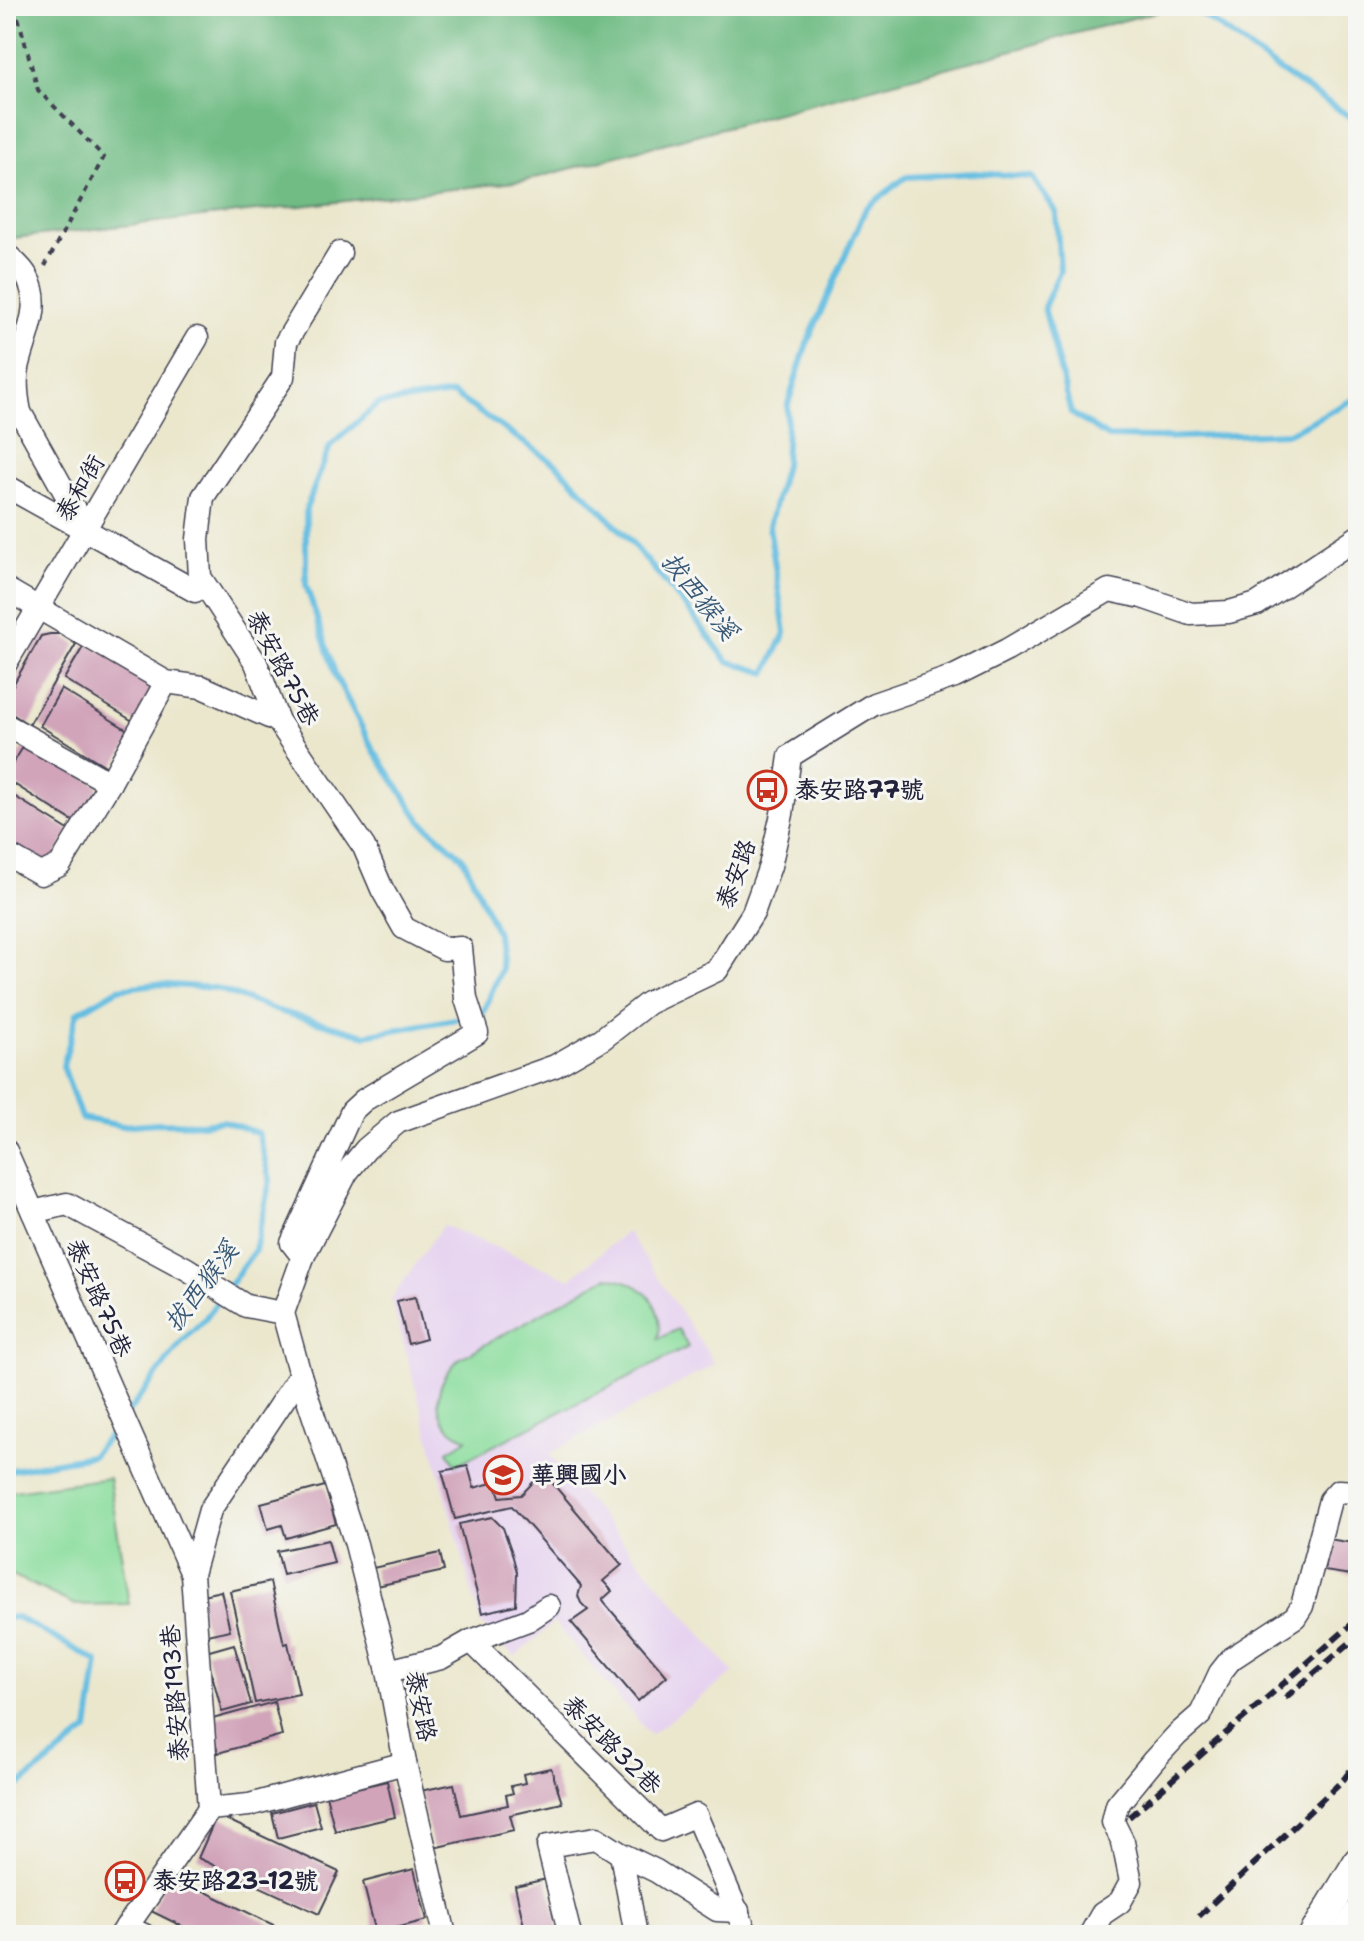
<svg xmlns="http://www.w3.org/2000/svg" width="1364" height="1941" viewBox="0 0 1364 1941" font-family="'Shantell Sans','LXGW WenKai TC',sans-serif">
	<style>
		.built { fill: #e6d2f0 }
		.green { fill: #8add9d; stroke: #56806c; stroke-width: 2 }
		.forest { fill: #6fbc84; stroke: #486f60; stroke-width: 2 }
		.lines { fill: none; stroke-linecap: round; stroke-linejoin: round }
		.stream { stroke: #63bde1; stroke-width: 6 }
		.building { fill: #d1a4ba }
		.minor-casing { stroke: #404051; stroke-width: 25 }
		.major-casing { stroke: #404051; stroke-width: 31 }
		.path { stroke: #404051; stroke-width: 4; stroke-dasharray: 6 6; stroke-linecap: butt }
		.minor { stroke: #fff; stroke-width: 22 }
		.major { stroke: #fff; stroke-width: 28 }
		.rail { stroke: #22223b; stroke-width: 6; stroke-dasharray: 12 6; stroke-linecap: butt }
		.labels { text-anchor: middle; stroke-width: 6; stroke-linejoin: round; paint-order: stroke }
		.street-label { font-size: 24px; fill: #22223b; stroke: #f6f6f2 }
		.poi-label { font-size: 24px; font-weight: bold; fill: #22223b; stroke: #f6f6f2; text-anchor: start }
		.water-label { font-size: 26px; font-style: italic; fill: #395875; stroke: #f6f6f2 }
	</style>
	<rect width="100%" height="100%" fill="#f6f6f2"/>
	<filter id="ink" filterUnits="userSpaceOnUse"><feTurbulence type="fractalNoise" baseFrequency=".0125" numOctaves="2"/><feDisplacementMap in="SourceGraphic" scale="16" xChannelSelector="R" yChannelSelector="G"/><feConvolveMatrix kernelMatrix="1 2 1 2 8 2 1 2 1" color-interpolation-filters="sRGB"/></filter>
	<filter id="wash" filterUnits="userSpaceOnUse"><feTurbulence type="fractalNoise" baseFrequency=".006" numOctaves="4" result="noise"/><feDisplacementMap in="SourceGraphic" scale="32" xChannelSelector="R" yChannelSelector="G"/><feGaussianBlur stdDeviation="1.8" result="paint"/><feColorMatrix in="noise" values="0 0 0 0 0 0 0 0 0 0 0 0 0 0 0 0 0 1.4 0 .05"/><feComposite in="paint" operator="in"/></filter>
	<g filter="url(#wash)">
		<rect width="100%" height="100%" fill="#ebe7cd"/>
		<!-- built -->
		<path class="built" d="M 443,1225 L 570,1279 L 627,1231 L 715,1364 L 549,1454 L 734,1673 L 650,1735 L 554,1622 L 515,1657 L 481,1624 L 391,1299 Z"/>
		<!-- green -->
		<g class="green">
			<path d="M 607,1277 C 641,1281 666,1303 658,1339 L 678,1329 L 688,1347 L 456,1465 L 448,1451 L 467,1439 C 428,1422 432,1386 459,1359 Z"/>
			<path d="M 109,1478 L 129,1604 L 75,1605 L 6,1572 L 6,1492 Z"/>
		</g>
		<!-- forest -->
		<path class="forest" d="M 6,6 L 1178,6 L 524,181 L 6,239 Z"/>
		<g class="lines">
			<!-- stream -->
			<g class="stream">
				<path d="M 1191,6 L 1284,74 L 1358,122"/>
				<path d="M 483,1013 L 501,969 L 497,933 L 463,858 L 421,821 L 374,751 L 336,677 L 306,585 L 306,509 L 330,446 L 378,404 L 453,394 L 557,465 L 626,536 L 688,609 L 727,661 L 766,673 L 785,633 L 769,526 L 785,465 L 788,404 L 806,346 L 866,208 L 906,177 L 975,173 L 1032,177 L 1056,212 L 1060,271 L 1044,307 L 1071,413 L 1108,437 L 1160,438 L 1289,433 L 1358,397"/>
				<path d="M 127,1414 L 183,1340 L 204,1320 L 255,1250 L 270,1180 L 258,1133 L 223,1121 L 202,1124 L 157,1123 L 122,1126 L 81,1118 L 63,1066 L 77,1013 L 118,989 L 156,984 L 216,988 L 278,1011 L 365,1035 L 456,1019"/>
				<path d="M 6,1471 L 91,1456 L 121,1423"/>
				<path d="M 6,1618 L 17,1617 L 98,1662 L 88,1730 L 6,1796"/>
			</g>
		</g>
		<g id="blocks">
			<!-- building -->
			<g class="building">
				<path d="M 50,634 L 60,634 L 76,644 L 29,725 L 9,712 L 6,697 L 41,636 Z"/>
				<path d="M 86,642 L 159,687 L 136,723 L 64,679 Z"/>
				<path d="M 61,689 L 134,734 L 112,770 L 40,726 Z"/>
				<path d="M 26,742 L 99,786 L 76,823 L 6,779 L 6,775 Z"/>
				<path d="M 6,791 L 70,831 L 48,867 L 6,840 Z"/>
				<path d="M 415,1297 L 426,1339 L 408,1344 L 397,1301 Z"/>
				<path d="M 468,1466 L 474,1488 L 495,1482 L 500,1497 L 521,1495 L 543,1472 L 622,1565 L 603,1581 L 612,1591 L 602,1600 L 667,1676 L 638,1701 L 571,1622 L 588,1610 L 581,1603 L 578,1596 L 581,1586 L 512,1506 L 455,1519 L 442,1471 Z"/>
				<path d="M 325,1486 L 336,1524 L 286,1538 L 282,1525 L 268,1529 L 261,1503 Z"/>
				<path d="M 492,1517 L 503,1528 L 511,1550 L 517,1572 L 516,1605 L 482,1613 L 459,1524 Z"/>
				<path d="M 1329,1539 L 1358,1544 L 1358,1576 L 1324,1571 Z"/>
				<path d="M 328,1540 L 334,1563 L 283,1575 L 277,1551 Z"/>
				<path d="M 440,1553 L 444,1571 L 377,1586 L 373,1568 Z"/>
				<path d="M 270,1582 L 284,1644 L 288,1643 L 299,1694 L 255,1703 L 230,1591 Z"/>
				<path d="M 221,1591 L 230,1630 L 207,1635 L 198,1596 Z"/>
				<path d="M 234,1644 L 251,1704 L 222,1712 L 206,1652 Z"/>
				<path d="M 274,1702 L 282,1735 L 218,1753 L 209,1720 Z"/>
				<path d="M 551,1768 L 562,1803 L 510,1815 L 514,1830 L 433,1848 L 420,1791 L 454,1784 L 461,1815 L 508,1805 L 506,1795 L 513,1793 L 511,1786 L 525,1783 L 523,1774 Z"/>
				<path d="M 387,1781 L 395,1817 L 335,1831 L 326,1795 Z"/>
				<path d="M 314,1802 L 321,1827 L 278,1838 L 272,1813 Z"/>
				<path d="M 217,1815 L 339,1872 L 319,1914 L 198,1858 Z"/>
				<path d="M 414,1869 L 427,1920 L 376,1933 L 363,1882 Z"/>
				<path d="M 169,1874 L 294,1935 L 200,1935 L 151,1911 Z"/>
				<path d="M 547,1879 L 560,1935 L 526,1935 L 515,1886 Z"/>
			</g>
		</g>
	</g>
	<g filter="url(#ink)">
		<use href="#blocks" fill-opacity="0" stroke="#404051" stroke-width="2"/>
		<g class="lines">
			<defs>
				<g id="minor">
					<path d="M 6,254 C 13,261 23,268 27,277 C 44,307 24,338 18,368 C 15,383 17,397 20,412 L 86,530"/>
					<path d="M 6,486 L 195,591"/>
					<path d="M 6,589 L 166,682 L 202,687 L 278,721"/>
					<path d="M 6,663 L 197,338"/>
					<path d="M 6,725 L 110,783"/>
					<path d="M 6,854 L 41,874 L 60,865 L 110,783 L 166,682"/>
					<path d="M 6,1151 L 192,1574 L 209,1809"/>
					<path d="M 33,1212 L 67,1204 L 187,1269 L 246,1306 L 283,1313"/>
					<path d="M 303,1257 L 292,1243 L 352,1111 L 364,1100 L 477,1033 L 466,999 L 461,948 L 444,949 L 404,928 L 382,889 L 364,847 L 278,721 L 256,663 L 200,577 L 198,539 L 203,497 L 283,377 L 286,342 L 340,253"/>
					<path d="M 192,1574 L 210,1510 L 300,1375"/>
					<path d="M 471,1641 L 528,1620 L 549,1606"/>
					<path d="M 388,1671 L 441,1658 L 471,1641 L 661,1830 L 696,1815 L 747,1935"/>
					<path d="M 621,1854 L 636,1935"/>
					<path d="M 126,1927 L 144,1935"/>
					<path d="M 121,1935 L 209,1809 L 249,1805 L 405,1763"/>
					<path d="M 445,1935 L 405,1763 L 388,1671 L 356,1544 L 300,1375 L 283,1313 L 303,1257 L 347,1172 L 366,1149 L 398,1122 L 555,1066 L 602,1039 L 648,1003 L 717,970 L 753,913 L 770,866 L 782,814 L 790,756 L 874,704 L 955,676 L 1007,650 L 1109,590 L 1142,597 L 1191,614 L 1229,612 L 1257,604 L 1358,537"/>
					<path d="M 570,1935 L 548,1846 L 596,1838 L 621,1854 L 656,1871 L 717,1910 L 738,1911"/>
					<path d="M 1090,1935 L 1102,1914 L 1120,1902 L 1131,1882 L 1123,1842 L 1113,1822 L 1117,1805 L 1153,1761 L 1177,1735 L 1201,1714 L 1220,1673 L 1231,1659 L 1295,1617 L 1302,1606 L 1330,1500 L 1338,1491 L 1358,1492"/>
				</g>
				<g id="major">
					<path d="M 1313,1935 L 1358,1861"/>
					<path d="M 1345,1935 L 1358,1914"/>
				</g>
			</defs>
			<!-- minor casing -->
			<use href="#minor" class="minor-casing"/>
			<!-- major casing -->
			<use href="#major" class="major-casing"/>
			<!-- path -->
			<path class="path" d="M 15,6 L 38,90 L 104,157 L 45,266"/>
			<!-- minor -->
			<use href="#minor" class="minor"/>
			<!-- major -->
			<use href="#major" class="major"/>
			<!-- rail -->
			<g class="rail">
				<path d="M 1285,1698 L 1358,1636"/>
				<path d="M 1129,1817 L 1358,1619"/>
				<path d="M 1199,1916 L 1344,1779 L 1358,1760"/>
			</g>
		</g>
	</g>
	<!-- icons -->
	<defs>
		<symbol id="bus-ring" viewBox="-11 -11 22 22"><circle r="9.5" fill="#f6f6f2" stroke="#c8321e" stroke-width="1.5"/><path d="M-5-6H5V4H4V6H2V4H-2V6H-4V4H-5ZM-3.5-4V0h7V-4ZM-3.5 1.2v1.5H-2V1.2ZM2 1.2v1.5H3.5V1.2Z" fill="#c8321e"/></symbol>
		<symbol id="school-ring" viewBox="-11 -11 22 22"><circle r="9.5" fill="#f6f6f2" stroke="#c8321e" stroke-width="1.5"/><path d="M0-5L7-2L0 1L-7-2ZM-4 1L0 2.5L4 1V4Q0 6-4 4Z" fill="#c8321e"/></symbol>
	</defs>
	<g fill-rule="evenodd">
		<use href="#bus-ring" x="745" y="768" width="44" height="44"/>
		<use href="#school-ring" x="481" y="1453" width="44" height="44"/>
		<use href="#bus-ring" x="103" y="1859" width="44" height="44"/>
	</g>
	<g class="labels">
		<!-- street labels -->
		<g class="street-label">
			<text transform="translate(80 488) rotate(-60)" y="8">泰和街</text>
			<text transform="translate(283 668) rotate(62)" y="8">泰安路75巷</text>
			<text transform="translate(736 874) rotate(-70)" y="8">泰安路</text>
			<text transform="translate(99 1298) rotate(66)" y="8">泰安路75巷</text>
			<text transform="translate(175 1693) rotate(-94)" y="8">泰安路193巷</text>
			<text transform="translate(421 1706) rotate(79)" y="8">泰安路</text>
			<text transform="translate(612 1745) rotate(45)" y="8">泰安路32巷</text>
		</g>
		<!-- poi labels -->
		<g class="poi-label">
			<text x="795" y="798">泰安路77號</text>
			<text x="531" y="1483">華興國小</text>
			<text x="153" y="1889">泰安路23-12號</text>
		</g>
		<!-- water labels -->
		<g class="water-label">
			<text transform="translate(700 596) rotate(51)" y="9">拔西猴溪</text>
			<text transform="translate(201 1286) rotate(-53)" y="9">拔西猴溪</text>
		</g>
	</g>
	<!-- margin -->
	<rect width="1364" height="1941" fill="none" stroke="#f6f6f2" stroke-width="32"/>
</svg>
